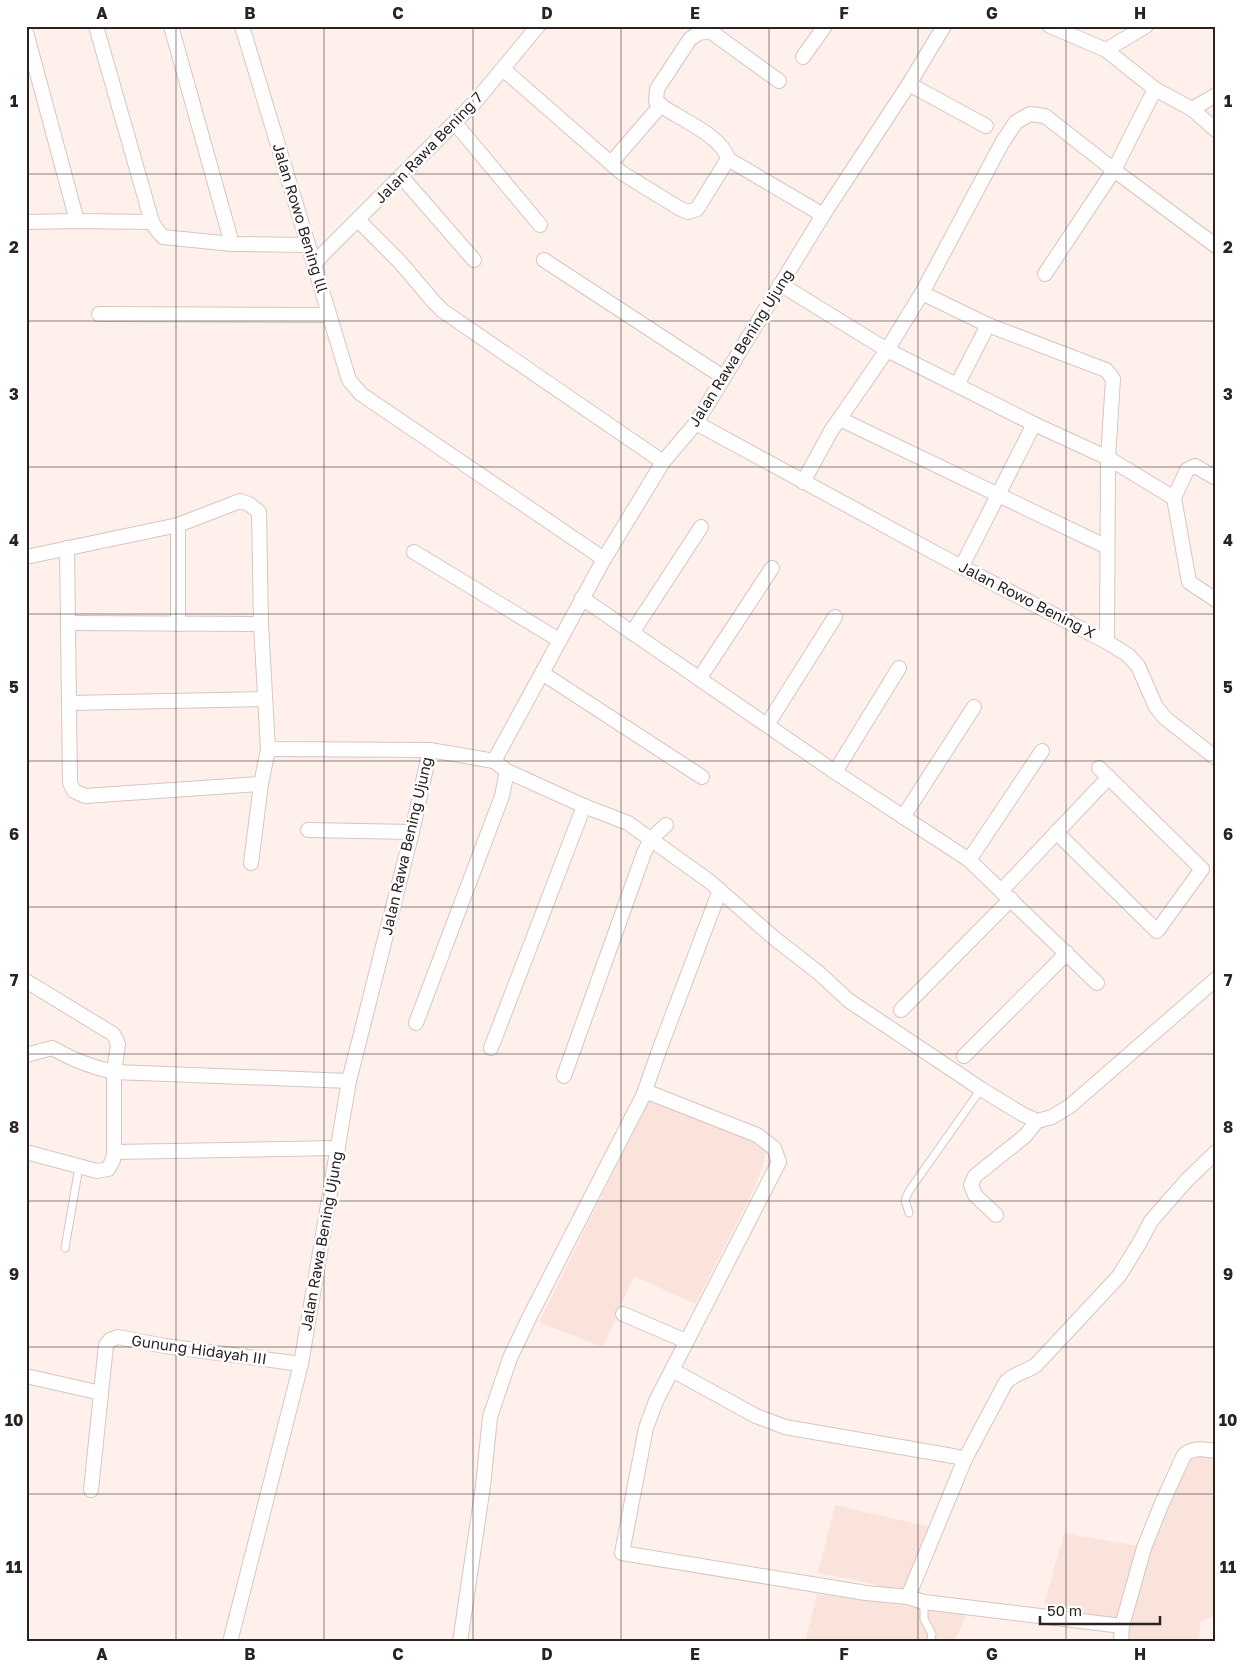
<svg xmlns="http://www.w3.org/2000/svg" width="1242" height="1668" viewBox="0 0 1242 1668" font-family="'Golos Text',sans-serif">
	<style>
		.built { fill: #fae3da }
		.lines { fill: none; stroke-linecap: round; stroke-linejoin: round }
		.lane-casing { stroke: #d5c6c1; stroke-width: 9 }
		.street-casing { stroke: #d5c6c1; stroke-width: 16 }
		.lane { stroke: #fff; stroke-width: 7 }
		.street { stroke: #fff; stroke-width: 14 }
		.grid { fill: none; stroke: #292322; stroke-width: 1; stroke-opacity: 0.55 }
		.labels { text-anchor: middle; stroke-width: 5; stroke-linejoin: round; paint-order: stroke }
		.street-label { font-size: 15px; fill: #292322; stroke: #fff }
		.neatline { fill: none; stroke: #292322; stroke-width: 2 }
		.grid-label { font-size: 16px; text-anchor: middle; font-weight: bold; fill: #292322 }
	</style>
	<rect width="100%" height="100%" fill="#fff0eb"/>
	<!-- built -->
	<g class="built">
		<path d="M 650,1099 L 767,1148 L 762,1168 L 754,1189 L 695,1304 L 634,1276 L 603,1347 L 539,1322 Z"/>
		<path d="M 1194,1453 L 1216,1454 L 1216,1615 L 1200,1622 L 1199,1642 L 1127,1642 L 1130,1621 L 1044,1606 L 1064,1533 L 1150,1548 L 1188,1458 Z"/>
		<path d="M 835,1505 L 931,1527 L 907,1589 L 901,1592 L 856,1580 L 818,1573 Z"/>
		<path d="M 817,1594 L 967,1614 L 954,1642 L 805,1642 Z"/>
	</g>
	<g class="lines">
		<defs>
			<g id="lane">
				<path d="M 909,1213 L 905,1200 L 909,1191 L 981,1089"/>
				<path d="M 65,1248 L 79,1167"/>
				<path d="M 924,1602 L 924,1619 L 932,1634 L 930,1642"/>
			</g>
			<g id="street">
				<path d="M 96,26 L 152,222"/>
				<path d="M 171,26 L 232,244"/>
				<path d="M 242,26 L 349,380 L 361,394 L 604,559"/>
				<path d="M 1050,26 L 1106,50 L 1155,89 L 1192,109 L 1216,130"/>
				<path d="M 26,32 L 77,221"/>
				<path d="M 1106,50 L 1146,26"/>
				<path d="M 803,57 L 825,26"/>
				<path d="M 503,69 L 622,173 L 679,208 L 688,212 L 697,209 L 728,159 C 723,137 681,119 663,107 L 656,101 L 657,89 L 690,39 L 699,33 L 710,31 L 779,81"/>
				<path d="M 909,84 L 986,126"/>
				<path d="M 1192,109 L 1216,95"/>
				<path d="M 455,123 L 540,225"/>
				<path d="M 728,159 L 823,215"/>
				<path d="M 611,163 L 661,105"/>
				<path d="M 401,176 L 474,260"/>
				<path d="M 358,220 L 400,262 L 433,301 L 443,311 L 663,462"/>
				<path d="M 26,222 L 77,221 L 152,222 L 157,230 L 163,237 L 232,244 L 308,245"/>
				<path d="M 544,260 L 723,377"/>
				<path d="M 314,265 L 322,255 L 475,102 L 538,26"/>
				<path d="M 1045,274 L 1114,170 L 1155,89"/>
				<path d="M 780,284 L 887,350 L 1034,424 L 1108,458 L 1174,498 L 1189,582 L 1216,600"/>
				<path d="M 922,293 L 988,325 L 1106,370 L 1113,379 L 1108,458 L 1107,642"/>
				<path d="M 99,314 L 329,315"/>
				<path d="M 957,385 L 988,325"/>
				<path d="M 840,419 L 1107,547"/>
				<path d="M 696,423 L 950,561 L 1107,642 L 1128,655 L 1138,666 L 1156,707 L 1165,718 L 1216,758"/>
				<path d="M 803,482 L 831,431 L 887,350 L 922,293 L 1002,143 L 1016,122 L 1030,114 L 1045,116 L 1114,170 L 1216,246"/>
				<path d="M 1174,498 L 1187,470 L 1195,466 L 1216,478"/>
				<path d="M 178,525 L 178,624"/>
				<path d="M 67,548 L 70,783 L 74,791 L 85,796 L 261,784"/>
				<path d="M 414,552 L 559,640"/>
				<path d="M 26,557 L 178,525 L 240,501 L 249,504 L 259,512 L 261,624 L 268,749 L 430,750"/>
				<path d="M 962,566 L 1034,424"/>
				<path d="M 582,598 L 835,772 L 969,860 L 1097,983"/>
				<path d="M 68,623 L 261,624"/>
				<path d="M 632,633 L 701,527"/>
				<path d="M 542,673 L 702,777"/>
				<path d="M 699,679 L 772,568"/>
				<path d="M 69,703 L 265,699"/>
				<path d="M 767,725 L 835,617"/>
				<path d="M 494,761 L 507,771 L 584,806 L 628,823 L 709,881 L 774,938 L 819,973 L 848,1000 L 981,1089 L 1022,1114 L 1037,1121 L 1052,1117 L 1070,1106 L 1216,979"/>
				<path d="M 835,772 L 899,668"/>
				<path d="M 903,817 L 974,707"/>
				<path d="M 308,830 L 412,832"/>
				<path d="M 1056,832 L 1157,931 L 1202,869 L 1099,768"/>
				<path d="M 969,860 L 1042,751"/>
				<path d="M 251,863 L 261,784 L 268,749"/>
				<path d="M 1002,890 L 1109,777"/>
				<path d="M 26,981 L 113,1034 L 116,1039 L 118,1045 L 114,1072 L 114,1152 L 113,1160 L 108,1169 L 97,1171 L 26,1152"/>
				<path d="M 901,1010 L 1011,899"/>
				<path d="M 416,1023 L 502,796 L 507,771"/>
				<path d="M 491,1048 L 584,806"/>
				<path d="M 26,1055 L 52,1048 C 73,1060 90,1067 114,1072 L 349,1081"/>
				<path d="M 964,1056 L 1067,953"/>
				<path d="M 564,1076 L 644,853 L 651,839 L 666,825"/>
				<path d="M 645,1091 L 757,1135 L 774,1148 L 779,1162 L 656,1401 L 646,1428 L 622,1553 L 866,1593 L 908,1597 L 965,1459 L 953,1456 L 785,1427 L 756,1416 L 672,1370"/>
				<path d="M 114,1152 L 338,1148"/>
				<path d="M 996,1215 L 975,1195 L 971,1185 L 975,1176 L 1025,1136 L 1037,1121"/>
				<path d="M 623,1314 L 686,1341"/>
				<path d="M 26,1376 L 101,1393"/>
				<path d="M 965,1459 L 1006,1382 C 1015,1373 1026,1372 1036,1365 L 1119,1276 L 1140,1242 L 1151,1221 L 1187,1180 L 1216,1152"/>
				<path d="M 91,1490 L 106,1345 L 110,1340 L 118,1337 L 165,1346 L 301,1364"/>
				<path d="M 908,1597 L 924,1602 L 1122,1626 L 1121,1642"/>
				<path d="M 1122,1626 L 1144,1548 L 1162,1503 L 1184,1455 C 1193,1447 1204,1449 1216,1451"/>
				<path d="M 230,1642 L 301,1364 L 349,1081 L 412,832 L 430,750 L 494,761 L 604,559 L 663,462 L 696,423 L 823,215 L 909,84 L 944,26"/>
				<path d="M 460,1642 L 483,1486 L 490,1417 L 510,1358 L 529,1318 L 643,1096 L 660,1048 L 720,890"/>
			</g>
		</defs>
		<!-- lane casing -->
		<use href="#lane" class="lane-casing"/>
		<!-- street casing -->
		<use href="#street" class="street-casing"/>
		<!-- lane -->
		<use href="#lane" class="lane"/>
		<!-- street -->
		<use href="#street" class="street"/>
	</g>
	<!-- grid -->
	<path class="grid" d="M 176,26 L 176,1642M 324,26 L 324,1642M 473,26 L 473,1642M 621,26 L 621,1642M 769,26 L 769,1642M 918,26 L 918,1642M 1066,26 L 1066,1642M 26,174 L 1216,174M 26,321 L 1216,321M 26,467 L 1216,467M 26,614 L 1216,614M 26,761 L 1216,761M 26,907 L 1216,907M 26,1054 L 1216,1054M 26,1201 L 1216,1201M 26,1347 L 1216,1347M 26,1494 L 1216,1494"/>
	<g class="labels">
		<!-- street labels -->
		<g class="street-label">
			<text transform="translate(429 148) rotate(-46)" y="5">Jalan Rawa Bening 7</text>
			<text transform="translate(300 218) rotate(73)" y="5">Jalan Rowo Bening lll</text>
			<text transform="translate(741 348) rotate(-58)" y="5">Jalan Rawa Bening Ujung</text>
			<text transform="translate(1027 600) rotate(27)" y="5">Jalan Rowo Bening X</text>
			<text transform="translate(407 846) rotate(-77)" y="5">Jalan Rawa Bening Ujung</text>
			<text transform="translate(322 1241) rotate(-80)" y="5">Jalan Rawa Bening Ujung</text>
			<text transform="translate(199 1350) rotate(8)" y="5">Gunung Hidayah III</text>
		</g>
	</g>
	<!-- border -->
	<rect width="1242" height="1668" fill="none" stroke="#ffffff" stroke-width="55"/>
	<!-- scale -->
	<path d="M1040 1616v8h120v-8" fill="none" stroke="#292322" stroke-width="2.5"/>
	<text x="1047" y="1616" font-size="15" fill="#292322" stroke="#ffffff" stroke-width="4" paint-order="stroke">50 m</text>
	<rect x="28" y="28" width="1186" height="1612" class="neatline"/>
	<g class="grid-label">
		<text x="102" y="19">A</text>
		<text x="250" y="19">B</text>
		<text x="398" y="19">C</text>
		<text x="547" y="19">D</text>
		<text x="695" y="19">E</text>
		<text x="844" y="19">F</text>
		<text x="992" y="19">G</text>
		<text x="1140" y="19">H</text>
		<text x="14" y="107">1</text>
		<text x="1228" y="107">1</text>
		<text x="14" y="253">2</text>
		<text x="1228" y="253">2</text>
		<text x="14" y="400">3</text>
		<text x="1228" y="400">3</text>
		<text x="14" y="546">4</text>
		<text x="1228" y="546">4</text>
		<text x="14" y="693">5</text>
		<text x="1228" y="693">5</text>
		<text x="14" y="840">6</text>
		<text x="1228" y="840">6</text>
		<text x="14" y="986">7</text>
		<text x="1228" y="986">7</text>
		<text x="14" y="1133">8</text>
		<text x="1228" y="1133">8</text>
		<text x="14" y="1280">9</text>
		<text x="1228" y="1280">9</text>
		<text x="14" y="1426">10</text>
		<text x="1228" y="1426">10</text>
		<text x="14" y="1573">11</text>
		<text x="1228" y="1573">11</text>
		<text x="102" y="1660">A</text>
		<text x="250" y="1660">B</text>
		<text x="398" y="1660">C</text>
		<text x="547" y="1660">D</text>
		<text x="695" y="1660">E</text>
		<text x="844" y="1660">F</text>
		<text x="992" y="1660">G</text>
		<text x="1140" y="1660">H</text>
	</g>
</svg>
